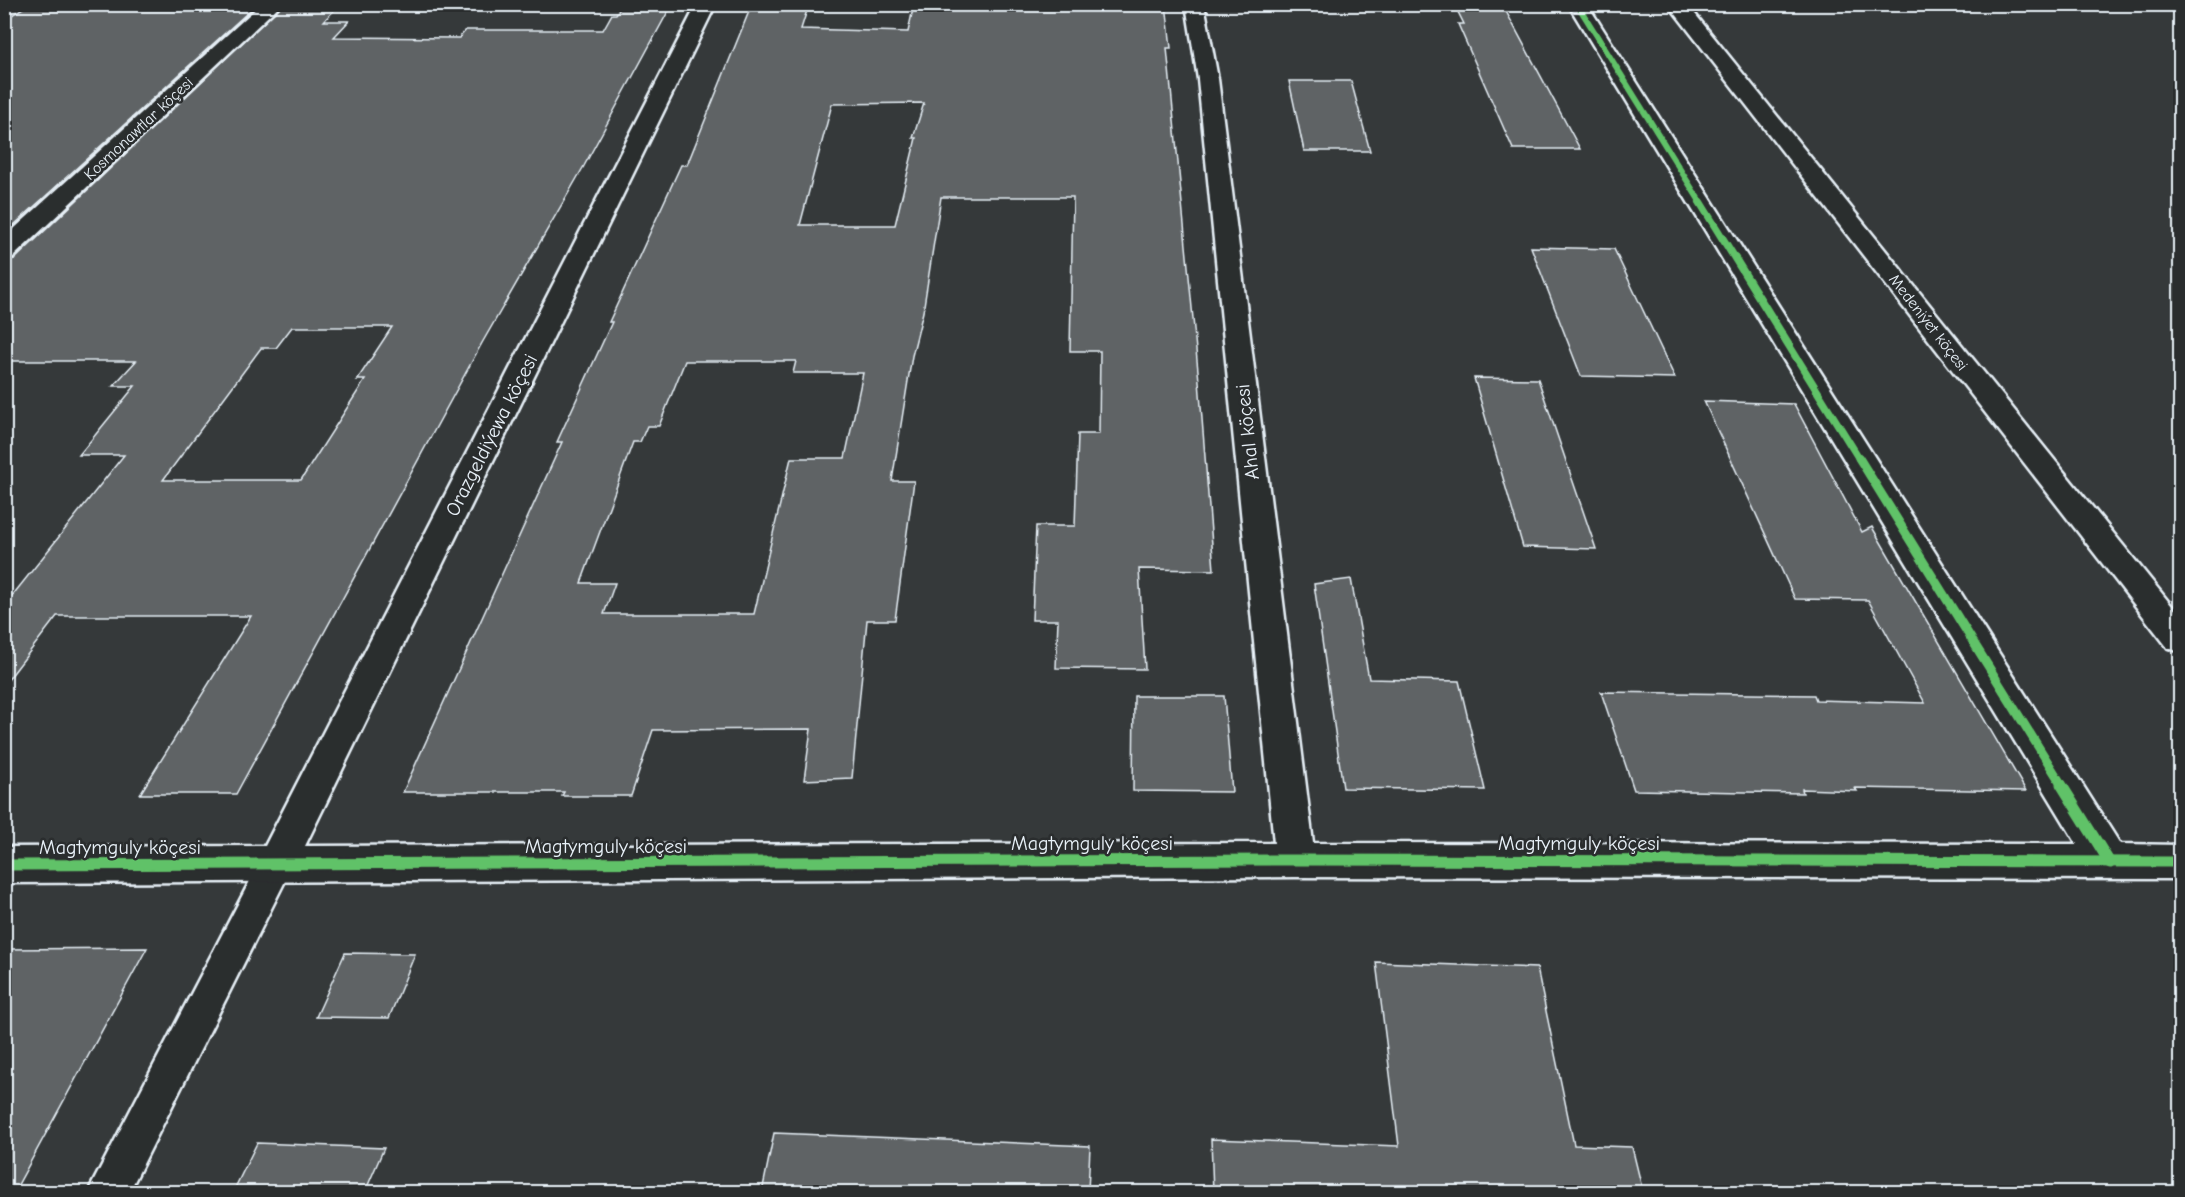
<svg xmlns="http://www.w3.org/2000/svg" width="2185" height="1197" viewBox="0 0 2185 1197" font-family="'Comic Neue',sans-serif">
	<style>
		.building { fill: #5f6365; stroke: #e8f1f8; stroke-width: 1.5; fill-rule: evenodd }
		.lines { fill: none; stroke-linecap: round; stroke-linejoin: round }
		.service-casing { stroke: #e8f1f8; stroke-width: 5 }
		.minor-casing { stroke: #e8f1f8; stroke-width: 5 }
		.service { fill: #2a2d2e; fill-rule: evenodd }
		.minor { fill: #2a2d2e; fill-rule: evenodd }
		.cycleway-far3-casing { stroke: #2a2d2e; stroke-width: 8 }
		.cycleway-far2-casing { stroke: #2a2d2e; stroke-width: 10 }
		.cycleway-far1-casing { stroke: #2a2d2e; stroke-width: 13 }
		.cycleway-casing { stroke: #2a2d2e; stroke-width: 15 }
		.cycleway-far3 { stroke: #61c268; stroke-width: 6 }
		.cycleway-far2 { stroke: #61c268; stroke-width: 8 }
		.cycleway-far1 { stroke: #61c268; stroke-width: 9 }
		.cycleway { stroke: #61c268; stroke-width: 11 }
		.labels { text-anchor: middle; stroke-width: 5; stroke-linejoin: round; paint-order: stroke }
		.far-street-label { font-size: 16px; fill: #e8f1f8; stroke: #2a2d2e }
		.street-label { font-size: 20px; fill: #e8f1f8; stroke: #2a2d2e }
	</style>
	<rect width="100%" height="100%" fill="#35393a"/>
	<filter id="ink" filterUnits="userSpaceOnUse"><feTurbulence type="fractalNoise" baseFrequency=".0167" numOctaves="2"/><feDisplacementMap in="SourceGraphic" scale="12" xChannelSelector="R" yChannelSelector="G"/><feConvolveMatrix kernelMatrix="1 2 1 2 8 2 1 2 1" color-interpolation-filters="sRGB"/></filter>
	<g filter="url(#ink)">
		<!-- building -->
		<g class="building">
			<path d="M 29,4 L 257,4 L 4,234 L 4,20 Z"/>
			<path d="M 283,4 L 340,4 L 324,21 L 349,21 L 334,37 L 459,38 L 466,30 L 603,30 L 612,14 L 616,14 L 621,7 L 671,6 L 584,166 L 482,343 L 236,794 L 140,794 L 251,616 L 57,616 L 4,685 L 4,606 L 124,455 L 79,455 L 135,386 L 113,386 L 136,361 L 4,361 L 4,261 L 15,259 ZM 292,327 L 392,327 L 357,380 L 365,380 L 301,480 L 163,480 L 261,348 L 276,348 Z"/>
			<path d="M 752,4 L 809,4 L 801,29 L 908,32 L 914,4 L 961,4 L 960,10 L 1067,9 L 1067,4 L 1166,4 L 1171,48 L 1167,48 L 1199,381 L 1214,570 L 1139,569 L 1145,669 L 1056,668 L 1058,620 L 1032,620 L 1036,526 L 1075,526 L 1078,434 L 1099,434 L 1100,351 L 1070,351 L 1073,197 L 941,197 L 923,312 L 912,356 L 892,481 L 914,481 L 895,620 L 867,620 L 852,778 L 804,780 L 811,729 L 653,730 L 631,796 L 562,796 L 564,792 L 403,792 L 562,442 L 557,442 L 612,322 L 609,322 L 681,165 L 687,165 ZM 924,103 L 913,138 L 916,138 L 895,225 L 800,225 L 832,104 ZM 685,361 L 796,361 L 793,373 L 863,373 L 845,458 L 791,458 L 754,614 L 604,614 L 615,583 L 581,583 L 633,442 L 640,442 L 647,426 L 659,426 Z"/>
			<path d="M 1454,4 L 1502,4 L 1580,149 L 1513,149 L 1458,24 L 1464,24 Z"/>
			<path d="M 1289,81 L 1351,81 L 1370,151 L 1304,151 Z"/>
			<path d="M 1531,247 L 1614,249 L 1675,378 L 1581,376 Z"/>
			<path d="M 1474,378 L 1538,379 L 1596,549 L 1523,547 Z"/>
			<path d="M 1704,401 L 1794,404 L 1862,532 L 1872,527 L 2026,791 L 1855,788 L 1857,791 L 1802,789 L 1803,793 L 1634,790 L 1601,692 L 1814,695 L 1816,700 L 1925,703 L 1868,600 L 1795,599 Z"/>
			<path d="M 1351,579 L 1369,679 L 1459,681 L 1485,790 L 1343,788 L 1314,584 Z"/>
			<path d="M 1134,696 L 1224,696 L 1232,792 L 1133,791 Z"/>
			<path d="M 147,948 L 14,1192 L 4,1192 L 4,949 Z"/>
			<path d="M 345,953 L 415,954 L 389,1018 L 316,1017 Z"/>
			<path d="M 1376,962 L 1537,968 L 1574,1145 L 1632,1147 L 1643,1192 L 1213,1192 L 1211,1139 L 1399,1146 Z"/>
			<path d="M 774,1133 L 1090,1146 L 1088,1192 L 762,1192 Z"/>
			<path d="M 257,1143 L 384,1148 L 365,1192 L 233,1192 Z"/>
		</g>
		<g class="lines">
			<defs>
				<path id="service" d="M 276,850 L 288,854 L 293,865 L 129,1192 L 88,1192 L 264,854 Z"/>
				<g id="minor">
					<path d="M 261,4 L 281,4 L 13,257 L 4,259 L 4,238 Z"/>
					<path d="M 697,4 L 716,4 L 305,846 L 1274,843 L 1198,79 L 1186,4 L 1204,4 L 1218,79 L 1313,843 L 2077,844 L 1568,4 L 1587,4 L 2120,844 L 2180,845 L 2180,879 L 1295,877 L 4,883 L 4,847 L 265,846 Z"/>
					<path d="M 1668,4 L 1687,4 L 2180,616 L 2180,652 L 2168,648 Z"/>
				</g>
			</defs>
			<!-- service casing -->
			<use href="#service" class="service-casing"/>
			<!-- minor casing -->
			<use href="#minor" class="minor-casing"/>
			<!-- service -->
			<use href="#service" class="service"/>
			<!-- minor -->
			<use href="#minor" class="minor"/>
			<defs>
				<path id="cycleway-far3" d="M 1577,4 L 1701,203"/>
				<path id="cycleway-far2" d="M 1700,202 L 1860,460"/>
				<path id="cycleway-far1" d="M 1859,458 L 2062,785"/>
				<g id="cycleway">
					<path d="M 2061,784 L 2110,863"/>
					<path d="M 4,865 L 1295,860 L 2180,862"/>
				</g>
			</defs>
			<!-- cycleway-far3 casing -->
			<use href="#cycleway-far3" class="cycleway-far3-casing"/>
			<!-- cycleway-far2 casing -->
			<use href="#cycleway-far2" class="cycleway-far2-casing"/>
			<!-- cycleway-far1 casing -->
			<use href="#cycleway-far1" class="cycleway-far1-casing"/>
			<!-- cycleway casing -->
			<use href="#cycleway" class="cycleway-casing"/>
			<!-- cycleway-far3 -->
			<use href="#cycleway-far3" class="cycleway-far3"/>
			<!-- cycleway-far2 -->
			<use href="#cycleway-far2" class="cycleway-far2"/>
			<!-- cycleway-far1 -->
			<use href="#cycleway-far1" class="cycleway-far1"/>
			<!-- cycleway -->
			<use href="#cycleway" class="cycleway"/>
		</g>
	</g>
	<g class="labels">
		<!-- far-street labels -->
		<g class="far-street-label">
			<text transform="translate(138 128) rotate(-43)" y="6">Kosmonawtlar köçesi</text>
			<text transform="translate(1929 322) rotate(52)" y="6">Medeniýet köçesi</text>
		</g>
		<!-- street labels -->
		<g class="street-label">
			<text transform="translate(1247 432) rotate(-96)" y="7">Ahal köçesi</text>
			<text transform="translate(491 435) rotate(-63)" y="7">Orazgeldiýewa köçesi</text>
			<text x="1092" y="850">Magtymguly köçesi</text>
			<text x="1579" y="850">Magtymguly köçesi</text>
			<text x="606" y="853">Magtymguly köçesi</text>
			<text x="120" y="854">Magtymguly köçesi</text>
		</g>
	</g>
	<!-- margin -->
	<rect width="2185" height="1197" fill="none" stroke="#2a2d2e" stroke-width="24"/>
	<rect x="12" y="12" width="2161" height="1173" fill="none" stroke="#e8f1f8" stroke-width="2" filter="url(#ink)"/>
</svg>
